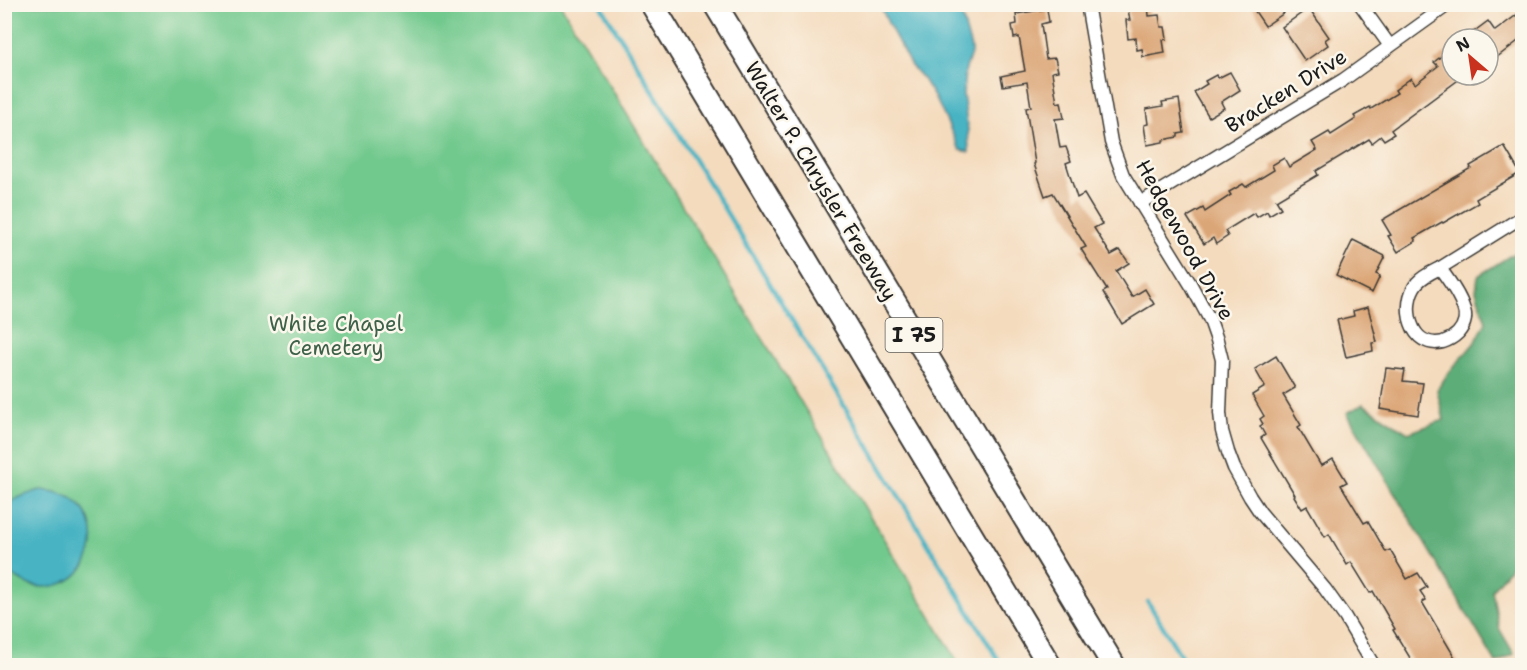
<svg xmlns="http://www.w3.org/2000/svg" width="1527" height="670" viewBox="0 0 1527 670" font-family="'Shantell Sans',sans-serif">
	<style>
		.green { fill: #72c98e; stroke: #477255; stroke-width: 1.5 }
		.forest { fill: #5dad79; stroke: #3c644a; stroke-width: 1.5 }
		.water { fill: #47b3c3; stroke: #326870; stroke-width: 1.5 }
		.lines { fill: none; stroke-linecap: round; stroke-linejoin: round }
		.stream { stroke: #47b3c3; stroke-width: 4.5 }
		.building { fill: #dba677 }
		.street-casing { stroke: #3c3934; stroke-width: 15 }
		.highway-casing { stroke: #3c3934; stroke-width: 26 }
		.street { stroke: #fff; stroke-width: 12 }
		.highway { stroke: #fff; stroke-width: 22 }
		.labels { text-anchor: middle; stroke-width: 5; stroke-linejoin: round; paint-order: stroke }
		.shield { fill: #fbf7ec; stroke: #5f5e5a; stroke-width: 1.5 }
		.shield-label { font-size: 20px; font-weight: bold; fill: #1c1c1c }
		.street-label { font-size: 21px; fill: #1c1c1c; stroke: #fbf7ec }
		.park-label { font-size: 21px; fill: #3e614a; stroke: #fbf7ec }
	</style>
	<rect width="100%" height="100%" fill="#fbf7ec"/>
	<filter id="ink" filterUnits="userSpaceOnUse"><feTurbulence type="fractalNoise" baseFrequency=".0167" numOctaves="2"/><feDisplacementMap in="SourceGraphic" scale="12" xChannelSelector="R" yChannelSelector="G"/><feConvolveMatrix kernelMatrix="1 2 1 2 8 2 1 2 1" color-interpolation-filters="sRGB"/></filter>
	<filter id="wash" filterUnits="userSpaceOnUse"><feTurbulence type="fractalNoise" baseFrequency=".008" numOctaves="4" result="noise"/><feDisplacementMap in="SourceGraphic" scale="24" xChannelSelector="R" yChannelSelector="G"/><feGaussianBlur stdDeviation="1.35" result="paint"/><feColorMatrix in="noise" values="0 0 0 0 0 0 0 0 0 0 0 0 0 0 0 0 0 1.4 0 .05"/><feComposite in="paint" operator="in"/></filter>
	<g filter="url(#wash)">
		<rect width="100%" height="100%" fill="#f4dbbe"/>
		<!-- green -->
		<path class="green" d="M 4,5 L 561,5 L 960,665 L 5,665 Z"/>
		<!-- forest -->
		<path class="forest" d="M 1522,248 L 1522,553 L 1492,590 L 1499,628 L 1514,654 L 1496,663 L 1347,413 L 1363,404 L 1408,433 L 1444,420 L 1437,390 L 1447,375 L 1476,341 L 1486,322 L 1476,291 L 1478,276 Z"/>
		<!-- water -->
		<g class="water">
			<path d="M 880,5 L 959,5 L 971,48 L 971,53 L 965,72 L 963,94 L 968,130 L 969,152 L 960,150 L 938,103 L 923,79 L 911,66 L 888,23 Z"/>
			<path d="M 40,490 C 50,491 61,492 71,498 C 93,512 98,541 86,563 C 72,587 41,594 18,579 C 13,576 7,572 5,567 C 2,561 4,550 4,543 C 4,535 2,518 5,511 C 10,498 28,494 40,490 Z"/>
		</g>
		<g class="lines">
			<!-- stream -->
			<g class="stream">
				<path d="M 600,4 L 1002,666"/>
				<path d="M 1148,602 L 1187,666"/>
			</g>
		</g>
		<g id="blocks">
			<!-- building -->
			<g class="building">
				<path d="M 1127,4 L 1148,4 L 1149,16 L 1159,15 L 1161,27 L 1165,27 L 1167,39 L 1163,40 L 1165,53 L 1143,57 L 1142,49 L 1137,50 L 1136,38 L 1128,39 L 1126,20 L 1130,20 Z"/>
				<path d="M 1250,4 L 1277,4 L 1284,13 L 1265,26 Z"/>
				<path d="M 1309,8 L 1329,37 L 1325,40 L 1328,45 L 1305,61 L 1282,27 Z"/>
				<path d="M 1047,9 L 1049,22 L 1041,24 L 1046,59 L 1055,58 L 1058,71 L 1052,72 L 1057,103 L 1061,102 L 1064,118 L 1055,119 L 1060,148 L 1066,147 L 1071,161 L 1066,163 L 1077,198 L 1084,194 L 1102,224 L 1094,228 L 1111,255 L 1120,250 L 1129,263 L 1116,271 L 1132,297 L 1145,289 L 1154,304 L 1122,324 L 1103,292 L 1107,290 L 1081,249 L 1086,247 L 1053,193 L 1045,196 L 1034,164 L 1035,163 L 1026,108 L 1031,107 L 1027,82 L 1003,86 L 1001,76 L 1025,71 L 1019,37 L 1014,38 L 1012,25 L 1017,24 L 1016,14 Z"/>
				<path d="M 1522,11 L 1522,38 L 1488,64 L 1488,39 L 1464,39 L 1488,21 L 1495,31 Z"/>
				<path d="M 1452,48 L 1452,75 L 1465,75 L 1391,130 L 1394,134 L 1384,140 L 1381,136 L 1372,143 L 1369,139 L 1316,171 L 1318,175 L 1276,200 L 1281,208 L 1269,215 L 1267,211 L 1257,217 L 1254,213 L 1225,231 L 1228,236 L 1216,244 L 1213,238 L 1204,244 L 1187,217 L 1203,208 L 1205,212 L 1231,195 L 1229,192 L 1243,184 L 1246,187 L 1274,170 L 1272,165 L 1284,158 L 1289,167 L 1317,150 L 1312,142 L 1329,132 L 1331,135 L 1356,119 L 1354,116 L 1370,107 L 1371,109 L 1397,93 L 1395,90 L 1411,78 L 1415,84 L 1438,66 L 1434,62 Z"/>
				<path d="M 1230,72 L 1240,90 L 1221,102 L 1224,108 L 1209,117 L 1194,92 L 1207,84 L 1205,81 L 1216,75 L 1218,78 Z"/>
				<path d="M 1179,99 L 1184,133 L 1178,134 L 1178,137 L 1163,140 L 1163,142 L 1147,145 L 1144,125 L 1148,124 L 1146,109 L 1163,106 L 1162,102 Z"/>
				<path d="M 1504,146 L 1520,173 L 1476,199 L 1478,203 L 1443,223 L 1442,222 L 1414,238 L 1416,241 L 1398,252 L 1388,236 L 1391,235 L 1382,220 L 1471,168 L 1470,166 Z"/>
				<path d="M 1353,240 L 1385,256 L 1376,274 L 1380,276 L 1372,293 L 1336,275 Z"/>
				<path d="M 1368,307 L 1377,342 L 1372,343 L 1373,351 L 1346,357 L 1337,320 L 1354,316 L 1353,311 Z"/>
				<path d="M 1276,356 L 1295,388 L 1283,395 L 1301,425 L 1298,427 L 1321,466 L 1333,459 L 1347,482 L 1341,485 L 1364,523 L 1368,521 L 1386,552 L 1390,550 L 1407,579 L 1418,573 L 1427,587 L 1420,591 L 1426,600 L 1422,602 L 1460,666 L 1415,666 L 1393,630 L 1395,629 L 1373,591 L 1370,593 L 1351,562 L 1347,565 L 1329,534 L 1325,537 L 1307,506 L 1302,509 L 1294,496 L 1295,495 L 1261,438 L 1265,435 L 1260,426 L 1263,424 L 1260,419 L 1264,416 L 1252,395 L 1265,387 L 1255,369 Z"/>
				<path d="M 1386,368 L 1405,370 L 1403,381 L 1423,383 L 1418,415 L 1380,409 Z"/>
			</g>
		</g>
	</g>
	<g filter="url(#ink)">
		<use href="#blocks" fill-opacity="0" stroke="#3c3934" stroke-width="1.5"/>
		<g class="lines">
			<defs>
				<g id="street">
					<path d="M 1087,4 L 1111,142 L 1123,175 L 1191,285 L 1210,320 L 1217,340 L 1222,360 L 1220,413 L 1222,431 L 1228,452 L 1234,468 L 1250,497 L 1260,512 L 1325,589 L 1345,617 L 1374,666"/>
					<path d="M 1360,4 L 1390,46"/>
					<path d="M 1140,203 L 1343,80 L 1449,4"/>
					<path d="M 1440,268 C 1448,280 1459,293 1463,307 C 1467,316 1465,325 1458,333 C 1454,337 1449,340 1443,342 C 1410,350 1400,304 1417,283 C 1423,276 1432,272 1440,268 Z"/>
					<path d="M 1440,268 L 1522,217"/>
				</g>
				<g id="highway">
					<path d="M 652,4 L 1050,666"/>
					<path d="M 715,4 L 1114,666"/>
				</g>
			</defs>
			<!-- street casing -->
			<use href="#street" class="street-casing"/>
			<!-- highway casing -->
			<use href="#highway" class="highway-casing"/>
			<!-- street -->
			<use href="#street" class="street"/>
			<!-- highway -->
			<use href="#highway" class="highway"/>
		</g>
	</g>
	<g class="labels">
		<!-- shield labels -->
		<rect class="shield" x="885.5" y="318" width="57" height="34" rx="4.5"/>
		<g class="shield-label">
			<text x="914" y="342">I 75</text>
		</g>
		<!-- street labels -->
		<g class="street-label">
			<text transform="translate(1286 91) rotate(-32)" y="7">Bracken Drive</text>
			<text transform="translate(821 181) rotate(59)" y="7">Walter P. Chrysler Freeway</text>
			<text transform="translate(1185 240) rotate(61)" y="7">Hedgewood Drive</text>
		</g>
		<!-- park labels -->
		<g class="park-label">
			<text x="336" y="331">White Chapel<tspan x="336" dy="24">Cemetery</tspan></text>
		</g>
	</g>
	<!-- margin -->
	<rect width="1527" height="670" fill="none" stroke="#fbf7ec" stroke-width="24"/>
	<!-- north arrow -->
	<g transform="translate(1470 57) rotate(331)"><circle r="28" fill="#fbf7ec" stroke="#a29f99" stroke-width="1.5"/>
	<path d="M0-4.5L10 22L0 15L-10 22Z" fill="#c8321e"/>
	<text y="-9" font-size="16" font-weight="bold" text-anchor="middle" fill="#1c1c1c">N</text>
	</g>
</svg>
